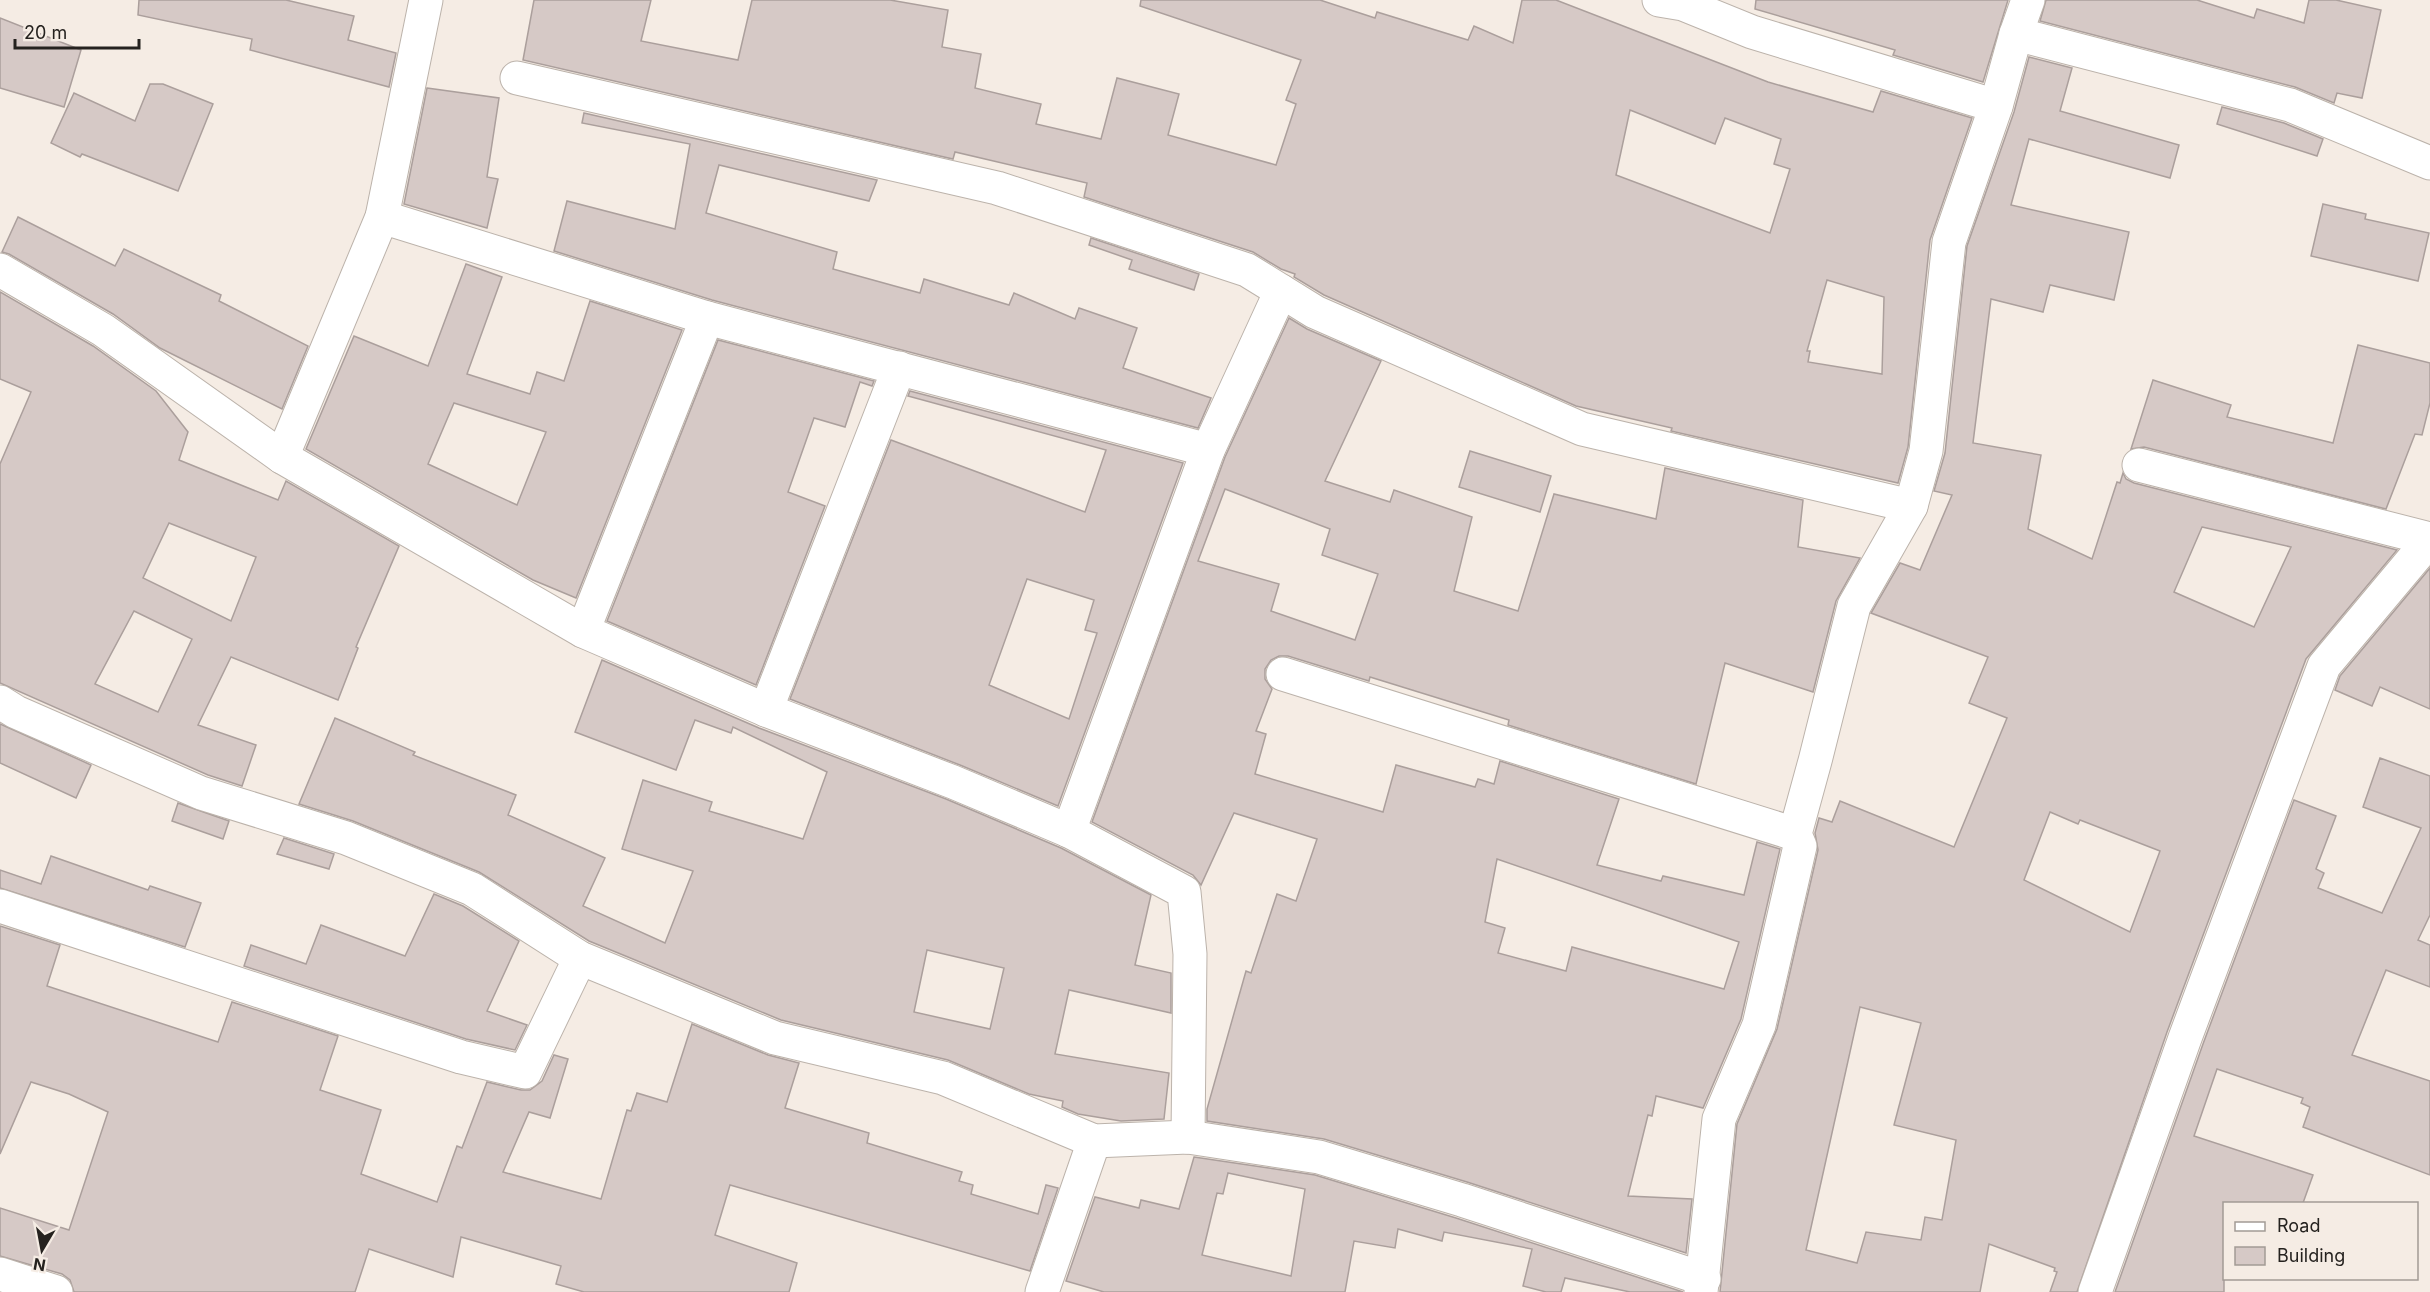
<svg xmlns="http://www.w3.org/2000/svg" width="2430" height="1292" viewBox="0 0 2430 1292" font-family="Inter,sans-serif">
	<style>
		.building { fill: #d6c9c6; stroke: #ab9f9c; stroke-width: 1.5; fill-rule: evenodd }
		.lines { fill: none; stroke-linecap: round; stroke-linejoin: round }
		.street-casing { stroke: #bcb3ab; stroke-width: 35 }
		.street { stroke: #fff; stroke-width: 33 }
	</style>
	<rect width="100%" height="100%" fill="#f5ece4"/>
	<!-- building -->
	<g class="building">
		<path d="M 139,0 L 286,0 L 354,16 L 348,40 L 396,53 L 389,87 L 250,50 L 252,39 L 138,15 Z"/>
		<path d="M 534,0 L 651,0 L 641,41 L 738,60 L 752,0 L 890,0 L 948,10 L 942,47 L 981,54 L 975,88 L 1041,104 L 1036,124 L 1101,139 L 1117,78 L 1179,94 L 1168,135 L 1276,165 L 1296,104 L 1286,100 L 1301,60 L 1140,6 L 1141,0 L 1320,0 L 1375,18 L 1377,12 L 1468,40 L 1474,26 L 1513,43 L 1522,0 L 1556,0 L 1768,82 L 1873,112 L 1881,91 L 1972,118 L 1930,240 L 1908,447 L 1898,483 L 1671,431 L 1672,428 L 1576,406 L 1324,295 L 1294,277 L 1295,274 L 1281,269 L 1253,252 L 1084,197 L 1087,183 L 955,152 L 953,159 L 523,60 ZM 1630,110 L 1715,144 L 1725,118 L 1781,139 L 1774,164 L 1790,169 L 1770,233 L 1616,175 ZM 1827,280 L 1884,297 L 1882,374 L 1808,362 L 1810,351 L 1807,351 Z"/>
		<path d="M 1756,0 L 2008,0 L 1983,82 L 1893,55 L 1895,50 L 1755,9 Z"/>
		<path d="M 2046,0 L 2197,0 L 2254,18 L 2257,9 L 2304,23 L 2309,0 L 2336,0 L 2381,10 L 2362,98 L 2337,93 L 2334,103 L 2295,87 L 2040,21 Z"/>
		<path d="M 0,18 L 81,50 L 64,107 L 0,88 Z"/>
		<path d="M 2029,57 L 2072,68 L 2060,111 L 2179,145 L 2170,178 L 2029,139 L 2011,205 L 2129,232 L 2114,300 L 2050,285 L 2043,312 L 1991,299 L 1973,443 L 2041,455 L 2028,529 L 2092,559 L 2117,482 L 2120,483 L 2123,473 L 2126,479 L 2134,483 L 2397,550 L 2306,659 L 2167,1032 L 2077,1292 L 2050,1292 L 2057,1272 L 2054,1271 L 2055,1268 L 1989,1244 L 1980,1292 L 1720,1292 L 1737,1124 L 1777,1029 L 1818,850 L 1815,833 L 1819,818 L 1832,822 L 1840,801 L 1954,847 L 2007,718 L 1969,703 L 1988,657 L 1871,613 L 1900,563 L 1920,570 L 1952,495 L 1934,491 L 1945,453 L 1967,246 L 2014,112 ZM 2202,527 L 2291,547 L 2254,627 L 2174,592 ZM 2050,812 L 2078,824 L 2080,820 L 2160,851 L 2130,932 L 2024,880 ZM 1860,1007 L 1921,1023 L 1894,1125 L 1956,1140 L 1942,1220 L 1925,1217 L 1921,1240 L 1866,1232 L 1857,1263 L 1806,1250 Z"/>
		<path d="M 150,84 L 163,84 L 213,104 L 178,191 L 82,154 L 80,157 L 51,143 L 74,93 L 135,121 Z"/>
		<path d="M 427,88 L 499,98 L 487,177 L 498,179 L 487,228 L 404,204 Z"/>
		<path d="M 2222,107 L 2284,123 L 2323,139 L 2317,156 L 2217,124 Z"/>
		<path d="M 584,113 L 877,180 L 869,201 L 719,165 L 706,213 L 837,252 L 833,269 L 920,293 L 924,279 L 1009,305 L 1014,293 L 1075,319 L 1079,308 L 1137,328 L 1123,368 L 1211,398 L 1198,428 L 712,300 L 554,251 L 567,201 L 675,229 L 690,144 L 582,123 Z"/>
		<path d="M 2323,204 L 2366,214 L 2365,219 L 2429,233 L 2418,281 L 2311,256 Z"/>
		<path d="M 18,217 L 115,266 L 124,249 L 221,295 L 219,301 L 308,346 L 282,409 L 160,348 L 113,314 L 9,254 L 2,252 Z"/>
		<path d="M 1091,238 L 1199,274 L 1194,290 L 1129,269 L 1132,260 L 1089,245 Z"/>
		<path d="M 466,264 L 502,277 L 467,374 L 530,394 L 537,372 L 564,381 L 590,301 L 682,330 L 576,598 L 533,580 L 306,449 L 354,336 L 428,366 ZM 454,403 L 546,432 L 517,505 L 428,464 Z"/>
		<path d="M 0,292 L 93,346 L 156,391 L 188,432 L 179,460 L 278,500 L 286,481 L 399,546 L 356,647 L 358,648 L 338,700 L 231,657 L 198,725 L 256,745 L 242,786 L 208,775 L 0,683 L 0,464 L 31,392 L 0,379 ZM 169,523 L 256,557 L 231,621 L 143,578 ZM 134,611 L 192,639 L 158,712 L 95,684 Z"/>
		<path d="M 1289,318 L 1307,329 L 1381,361 L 1325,481 L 1390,502 L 1394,490 L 1472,517 L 1454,591 L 1518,611 L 1554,494 L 1656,519 L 1665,468 L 1803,500 L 1798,547 L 1860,558 L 1836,601 L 1813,692 L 1725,663 L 1696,784 L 1508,725 L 1509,720 L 1370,677 L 1369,681 L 1288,656 L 1279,656 L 1271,660 L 1265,669 L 1265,679 L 1272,689 L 1256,731 L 1266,734 L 1255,774 L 1383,812 L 1396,765 L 1475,787 L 1478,779 L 1494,784 L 1500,761 L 1619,799 L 1597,865 L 1661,881 L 1663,876 L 1744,895 L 1757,842 L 1780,849 L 1741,1019 L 1703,1108 L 1656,1096 L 1652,1116 L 1648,1115 L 1628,1196 L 1692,1199 L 1686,1253 L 1467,1182 L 1324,1139 L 1207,1121 L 1207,1109 L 1246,971 L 1251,973 L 1277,894 L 1296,901 L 1317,839 L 1234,813 L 1201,885 L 1193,875 L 1092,822 L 1225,457 ZM 1225,489 L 1330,529 L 1322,555 L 1378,574 L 1355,640 L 1271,611 L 1279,584 L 1198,561 ZM 1497,859 L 1739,942 L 1724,989 L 1572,947 L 1566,971 L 1498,953 L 1505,928 L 1485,922 Z"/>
		<path d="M 718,340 L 874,381 L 872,386 L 860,382 L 845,427 L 814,418 L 788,492 L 825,506 L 756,685 L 607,621 Z"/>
		<path d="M 2358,345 L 2430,363 L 2430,403 L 2422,435 L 2415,434 L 2386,509 L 2144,447 L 2131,449 L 2153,380 L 2231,405 L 2227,417 L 2333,443 Z"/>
		<path d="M 910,391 L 1183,463 L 1058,806 L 960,765 L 790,699 L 891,440 L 1085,512 L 1106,450 L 908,396 ZM 1027,579 L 1094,600 L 1085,630 L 1097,633 L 1069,719 L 989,685 Z"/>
		<path d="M 1470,451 L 1551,476 L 1540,512 L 1459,487 Z"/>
		<path d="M 2430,568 L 2430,709 L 2380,687 L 2372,706 L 2335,690 L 2340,676 Z"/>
		<path d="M 602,660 L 759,728 L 946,799 L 1061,848 L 1151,895 L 1135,965 L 1171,973 L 1171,1013 L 1069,990 L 1055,1054 L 1169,1073 L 1164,1119 L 1121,1121 L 1078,1114 L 1062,1107 L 1063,1101 L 1029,1094 L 948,1060 L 781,1020 L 589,941 L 479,872 L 353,821 L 299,804 L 335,718 L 415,752 L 413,755 L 516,795 L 508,815 L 605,858 L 583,906 L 665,943 L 693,871 L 622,849 L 643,780 L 712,802 L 709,811 L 803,839 L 827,772 L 733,727 L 731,733 L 695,720 L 676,770 L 575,732 ZM 927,950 L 1004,968 L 990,1029 L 914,1012 Z"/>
		<path d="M 0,724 L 91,765 L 76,798 L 0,763 Z"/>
		<path d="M 2380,758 L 2430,776 L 2430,915 L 2418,940 L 2430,945 L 2430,987 L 2386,970 L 2352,1055 L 2430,1081 L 2430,1175 L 2303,1127 L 2310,1107 L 2301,1103 L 2303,1098 L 2217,1069 L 2194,1136 L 2313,1175 L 2303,1203 L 2224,1203 L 2224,1292 L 2115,1292 L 2203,1044 L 2294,800 L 2336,816 L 2316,869 L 2324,873 L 2318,888 L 2382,913 L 2421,828 L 2363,807 Z"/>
		<path d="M 178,803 L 229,821 L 223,839 L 172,821 Z"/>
		<path d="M 284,838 L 334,854 L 329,869 L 277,854 Z"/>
		<path d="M 51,856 L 148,890 L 150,886 L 201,903 L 185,947 L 0,888 L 0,870 L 41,884 Z"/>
		<path d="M 434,894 L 463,906 L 519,941 L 487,1011 L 527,1025 L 515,1050 L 466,1039 L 244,966 L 251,945 L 306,964 L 321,925 L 405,956 Z"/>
		<path d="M 0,926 L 60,945 L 47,986 L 218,1042 L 232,1002 L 338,1036 L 320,1090 L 381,1110 L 361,1174 L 437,1202 L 457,1146 L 462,1148 L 487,1082 L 521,1090 L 530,1090 L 542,1081 L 554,1055 L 568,1059 L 550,1118 L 529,1112 L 503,1172 L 601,1199 L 627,1110 L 631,1111 L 637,1093 L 667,1102 L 692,1024 L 768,1055 L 799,1063 L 785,1108 L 869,1133 L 867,1143 L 962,1172 L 959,1181 L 973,1185 L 971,1194 L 1038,1214 L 1046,1185 L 1058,1188 L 1030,1271 L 730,1185 L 715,1235 L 797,1263 L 789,1292 L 584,1292 L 556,1284 L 561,1266 L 461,1237 L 453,1277 L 369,1249 L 355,1292 L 74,1292 L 70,1280 L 62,1274 L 0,1256 L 0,1208 L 69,1230 L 108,1112 L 69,1094 L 31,1082 L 0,1154 Z"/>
		<path d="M 1194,1157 L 1315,1175 L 1456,1218 L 1683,1292 L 1630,1292 L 1565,1278 L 1561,1292 L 1546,1292 L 1523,1286 L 1532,1249 L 1444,1232 L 1442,1241 L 1398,1229 L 1395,1248 L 1354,1241 L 1345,1292 L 1104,1292 L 1066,1281 L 1095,1197 L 1139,1208 L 1141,1200 L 1179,1209 ZM 1228,1173 L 1305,1189 L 1291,1276 L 1202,1255 L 1217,1193 L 1223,1194 Z"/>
	</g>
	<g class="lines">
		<defs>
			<g id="street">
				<path d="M 1659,0 L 1683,4 L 1752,32 L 1996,106"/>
				<path d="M 2016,34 L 2290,105 L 2430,163"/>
				<path d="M 517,78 L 997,188 L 1247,270 L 1315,312 L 1582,429 L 1911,506"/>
				<path d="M 382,217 L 707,318 L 1208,450"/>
				<path d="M 0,270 L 103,330 L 282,457 L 583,631 L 766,710 L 953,782 L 1069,831 L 1184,892 L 1190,954 L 1188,1137"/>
				<path d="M 282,457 L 382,217 L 426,0"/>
				<path d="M 2139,465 L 2430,539"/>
				<path d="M 583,631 L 707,318"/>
				<path d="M 1283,674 L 1795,834"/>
				<path d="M 0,702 L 16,712 L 201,793 L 346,838 L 472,889 L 580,958 L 775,1038 L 943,1078 L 1094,1141 L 1188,1137 L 1319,1157 L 1462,1200 L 1704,1279"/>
				<path d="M 766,710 L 899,368"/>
				<path d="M 1069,831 L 1208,450 L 1281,291"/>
				<path d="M 0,906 L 461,1057 L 525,1072 L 580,958"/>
				<path d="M 0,1274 L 56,1292"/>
				<path d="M 1042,1292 L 1094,1141"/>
				<path d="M 1701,1292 L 1719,1119 L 1759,1025 L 1800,846 L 1795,834 L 1815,761 L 1854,606 L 1911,506 L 1926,451 L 1949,242 L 1996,106 L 2016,34 L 2028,0"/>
				<path d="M 2095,1292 L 2185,1038 L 2324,666 L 2421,550 L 2430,546"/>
			</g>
		</defs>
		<!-- street casing -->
		<use href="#street" class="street-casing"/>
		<!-- street -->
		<use href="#street" class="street"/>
	</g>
	<!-- legend -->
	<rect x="2223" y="1202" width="195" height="78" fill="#f5ece4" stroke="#a29b95" stroke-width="1.5"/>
	<rect x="2235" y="1222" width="30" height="9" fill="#ffffff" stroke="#a29b95" stroke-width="1.5"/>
	<text x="2277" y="1232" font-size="18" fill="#25221f">Road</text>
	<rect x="2235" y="1247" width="30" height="18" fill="#d6c9c6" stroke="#a29b95" stroke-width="1.5"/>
	<text x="2277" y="1262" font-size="18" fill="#25221f">Building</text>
	<!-- north arrow -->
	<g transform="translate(42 1250) rotate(190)" stroke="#f5ece4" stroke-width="4.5" paint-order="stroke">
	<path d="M0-4.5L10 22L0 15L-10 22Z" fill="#25221f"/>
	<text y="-9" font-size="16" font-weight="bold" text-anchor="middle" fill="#25221f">N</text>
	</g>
	<!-- scale -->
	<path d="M15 39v9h124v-9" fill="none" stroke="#25221f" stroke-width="3"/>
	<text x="24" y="39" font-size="18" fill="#25221f" stroke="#f5ece4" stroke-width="4.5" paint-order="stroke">20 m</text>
</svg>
